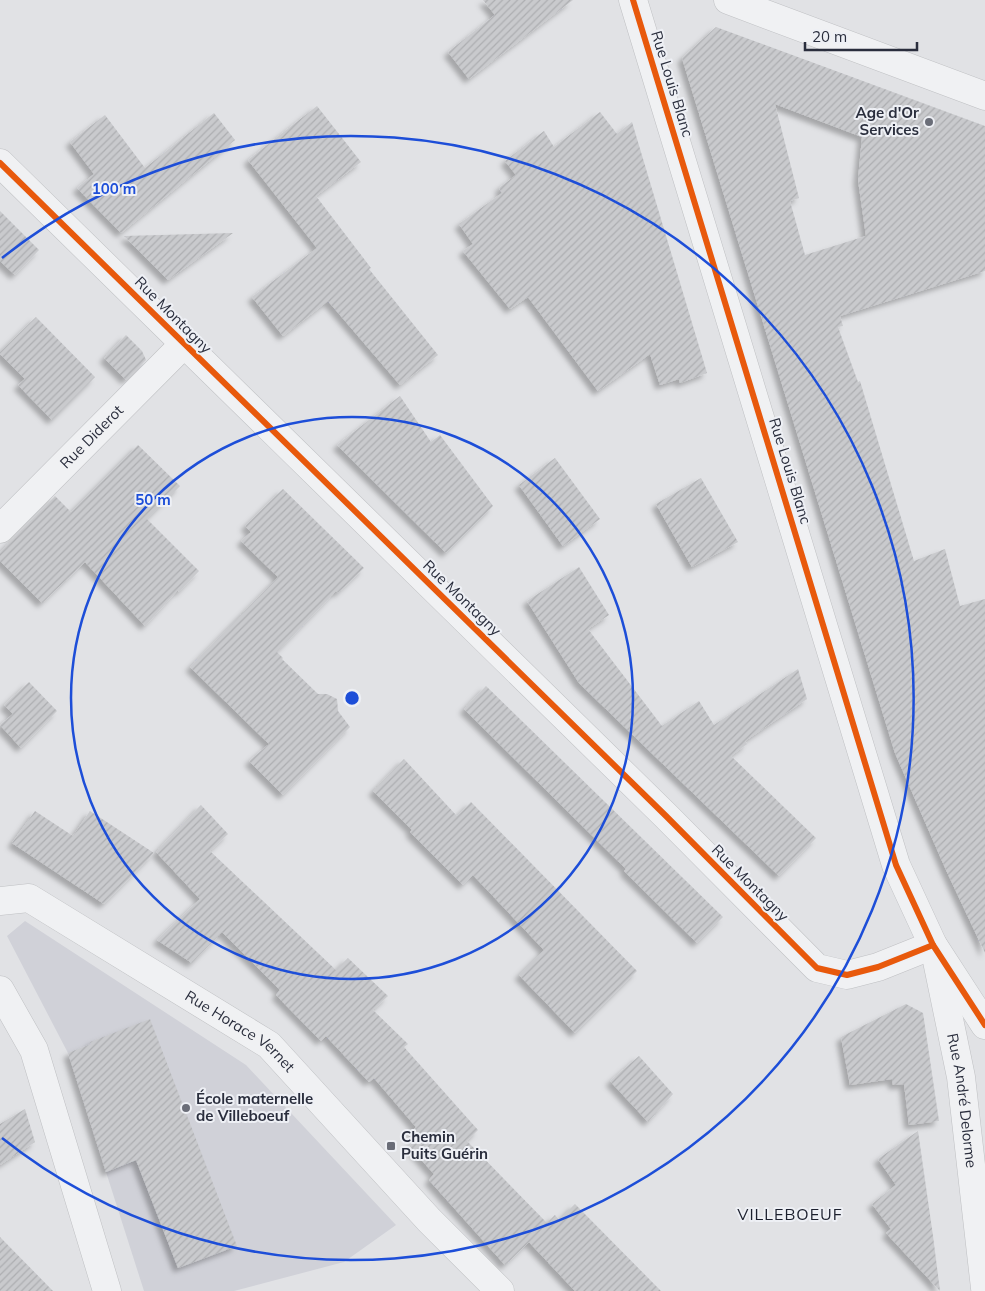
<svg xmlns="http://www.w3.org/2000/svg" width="985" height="1291" viewBox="0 0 985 1291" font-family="Mulish,sans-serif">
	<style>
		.built { fill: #d0d1d8 }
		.building { fill: url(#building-hatch); fill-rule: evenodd; filter: url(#shadow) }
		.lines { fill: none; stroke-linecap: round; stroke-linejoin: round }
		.minor-casing { stroke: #bfc0c3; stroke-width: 29 }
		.minor { stroke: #f0f1f3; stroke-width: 28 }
		.cycleway-casing { stroke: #eef0f5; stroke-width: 9 }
		.cycleway { stroke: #e8590c; stroke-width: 6 }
		.ring { fill: none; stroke: #1d4ed8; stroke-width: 2.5 }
		.poi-dot { fill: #6a6d78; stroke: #eef0f5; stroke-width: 2 }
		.labels { text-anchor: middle; stroke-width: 4; stroke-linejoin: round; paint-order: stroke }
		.street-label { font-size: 15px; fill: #2a2e3d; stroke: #eef0f5 }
		.poi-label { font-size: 15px; font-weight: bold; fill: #2a2e3d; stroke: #eef0f5; text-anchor: start }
		.neighbourhood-label { font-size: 16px; letter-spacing: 1px; fill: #1c202e; stroke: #eef0f5 }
		.centre { fill: #1d4ed8; stroke: #eef0f5; stroke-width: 2.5 }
		.ring-label { font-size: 15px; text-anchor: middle; font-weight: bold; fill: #1d4ed8; stroke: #eef0f5; stroke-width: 4; stroke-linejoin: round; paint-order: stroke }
	</style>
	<defs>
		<pattern id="building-hatch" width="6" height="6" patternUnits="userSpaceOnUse" patternTransform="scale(1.25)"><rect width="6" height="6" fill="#c9cacd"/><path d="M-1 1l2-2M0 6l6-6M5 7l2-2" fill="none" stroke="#adaeb1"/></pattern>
		<filter id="shadow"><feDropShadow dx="-4.5" dy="4.5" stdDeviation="2.5" flood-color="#0004"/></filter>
	</defs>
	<rect width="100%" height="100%" fill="#e1e2e5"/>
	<!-- built -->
	<path class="built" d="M 25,921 L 246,1065 L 396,1225 L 344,1262 L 234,1291 L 144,1291 L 68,1053 L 7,936 Z"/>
	<!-- building -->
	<g class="building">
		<path d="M 483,0 L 573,0 L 469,79 L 448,52 L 495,15 Z"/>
		<path d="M 716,27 L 985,126 L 985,271 L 840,316 L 843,326 L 838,327 L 858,382 L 860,381 L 914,561 L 945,549 L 960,606 L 985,599 L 985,953 L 946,870 L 895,753 L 682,58 ZM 775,104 L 862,137 L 858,180 L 866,236 L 805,255 L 790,201 L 799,198 Z"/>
		<path d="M 317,106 L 361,162 L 316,196 L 371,268 L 369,269 L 438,355 L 400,385 L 328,301 L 283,336 L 252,297 L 317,248 L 248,160 Z"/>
		<path d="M 600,112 L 617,134 L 632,122 L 707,373 L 680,383 L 679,379 L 660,385 L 650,354 L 598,391 L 528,297 L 510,309 L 463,251 L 473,244 L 459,224 L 502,193 L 499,188 L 516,175 L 505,161 L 544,131 L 554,147 Z"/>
		<path d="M 214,113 L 235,140 L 121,233 L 77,188 L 94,174 L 70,142 L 105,115 L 145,168 Z"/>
		<path d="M 0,211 L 39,250 L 15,275 L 0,261 Z"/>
		<path d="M 233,233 L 168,280 L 124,236 Z"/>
		<path d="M 36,317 L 95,377 L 52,420 L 18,385 L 25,379 L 0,354 L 0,352 Z"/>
		<path d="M 126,335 L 142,351 L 146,360 L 126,380 L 104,358 Z"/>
		<path d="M 400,396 L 431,442 L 440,435 L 493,506 L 446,553 L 337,445 Z"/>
		<path d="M 138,445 L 180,486 L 147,519 L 199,571 L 179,592 L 178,590 L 145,626 L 85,562 L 42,603 L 0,561 L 0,552 L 55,496 L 71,512 Z"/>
		<path d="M 555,458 L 600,519 L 563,546 L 519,485 Z"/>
		<path d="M 701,478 L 738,542 L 692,567 L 656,504 Z"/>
		<path d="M 283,489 L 364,568 L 338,593 L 336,591 L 277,652 L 283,658 L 282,659 L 318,694 L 327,694 L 337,699 L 338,711 L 350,727 L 283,795 L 249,761 L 269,744 L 190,667 L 278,577 L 241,541 L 251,532 L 245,526 Z"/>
		<path d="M 579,567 L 609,615 L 588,629 L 662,726 L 699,701 L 714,725 L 798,669 L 807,699 L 745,741 L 747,744 L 731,756 L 816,838 L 779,876 L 579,683 L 527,601 Z"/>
		<path d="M 29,682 L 57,711 L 21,748 L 0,725 L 13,714 L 4,705 Z"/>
		<path d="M 486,686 L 723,917 L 697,943 L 624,871 L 626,869 L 464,709 Z"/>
		<path d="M 404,759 L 457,816 L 471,802 L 637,971 L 575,1033 L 519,975 L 544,950 L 473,875 L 463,885 L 410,832 L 412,830 L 373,791 Z"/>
		<path d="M 201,805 L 228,834 L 210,851 L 336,970 L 348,958 L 388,996 L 373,1010 L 408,1044 L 404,1047 L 478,1130 L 467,1141 L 547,1223 L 555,1215 L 559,1220 L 575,1204 L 661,1291 L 575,1291 L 529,1242 L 505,1265 L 429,1180 L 434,1174 L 409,1146 L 418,1138 L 411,1132 L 416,1127 L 374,1078 L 369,1082 L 326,1036 L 321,1041 L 276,995 L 280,990 L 222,932 L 192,963 L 157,940 L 200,899 L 156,852 Z"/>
		<path d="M 35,811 L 73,836 L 90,811 L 154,853 L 104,904 L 12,843 Z"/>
		<path d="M 906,1004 L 923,1013 L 939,1121 L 909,1125 L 904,1084 L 893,1085 L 892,1079 L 850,1085 L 841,1037 Z"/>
		<path d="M 150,1019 L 237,1246 L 178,1268 L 136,1160 L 106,1172 L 68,1053 L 91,1044 L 90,1042 Z"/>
		<path d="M 639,1056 L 673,1094 L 648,1122 L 610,1081 Z"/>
		<path d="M 25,1109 L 35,1142 L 0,1165 L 0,1124 Z"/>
		<path d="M 918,1131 L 933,1236 L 940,1291 L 886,1233 L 891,1229 L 872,1204 L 896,1185 L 878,1159 Z"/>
		<path d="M 0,1237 L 53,1291 L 0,1291 Z"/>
	</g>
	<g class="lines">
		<defs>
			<g id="minor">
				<path d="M 633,0 L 896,865 L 933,945 L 985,1025"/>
				<path d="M 728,0 L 985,96"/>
				<path d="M 0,163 L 666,816 L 817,968 L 847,975 L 878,967 L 933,945"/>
				<path id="s1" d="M 0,529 L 184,344"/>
				<path id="s2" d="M 0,901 L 29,898 L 269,1045 L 429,1220 L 500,1291"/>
				<path id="s3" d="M 937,961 L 961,1077 L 985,1288"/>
				<path d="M 0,990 L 34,1050 L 107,1291"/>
			</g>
		</defs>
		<!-- minor casing -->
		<use href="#minor" class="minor-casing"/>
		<!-- minor -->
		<use href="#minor" class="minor"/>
		<defs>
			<g id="cycleway">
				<path d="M 633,0 L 896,865 L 933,945 L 985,1025"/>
				<path d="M 0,163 L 666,816 L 817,968 L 847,975 L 878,967 L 933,945"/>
			</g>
		</defs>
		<!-- cycleway casing -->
		<use href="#cycleway" class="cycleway-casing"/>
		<!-- cycleway -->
		<use href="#cycleway" class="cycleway"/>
	</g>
	<!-- distance rings -->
	<g class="ring">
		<circle cx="352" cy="698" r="281"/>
		<path d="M2 258A562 562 0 1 1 2 1138"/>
	</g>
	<!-- markers -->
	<g class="poi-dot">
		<circle cx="929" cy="122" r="5"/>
		<circle cx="186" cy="1108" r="5"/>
		<rect x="386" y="1141" width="10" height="10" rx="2.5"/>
	</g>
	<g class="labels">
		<!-- street labels -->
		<g class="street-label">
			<text transform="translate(672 84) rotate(73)" y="5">Rue Louis Blanc</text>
			<text transform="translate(173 315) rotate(45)" y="5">Rue Montagny</text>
			<text dy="5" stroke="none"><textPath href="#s1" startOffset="130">Rue Diderot</textPath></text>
			<text transform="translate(790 471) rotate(73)" y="5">Rue Louis Blanc</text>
			<text transform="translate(462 598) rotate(44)" y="5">Rue Montagny</text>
			<text transform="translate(750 883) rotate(45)" y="5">Rue Montagny</text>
			<text dy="5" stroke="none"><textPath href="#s2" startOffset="279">Rue Horace Vernet</textPath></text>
			<text dy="5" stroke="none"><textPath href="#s3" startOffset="142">Rue André Delorme</textPath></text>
		</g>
		<!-- poi labels -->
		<g class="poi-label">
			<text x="919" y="118" text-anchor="end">Age d'Or<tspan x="919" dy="17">Services</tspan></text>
			<text x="196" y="1104">École maternelle<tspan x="196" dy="17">de Villeboeuf</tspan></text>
			<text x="401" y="1142">Chemin<tspan x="401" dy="17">Puits Guérin</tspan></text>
		</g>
		<!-- neighbourhood labels -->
		<g class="neighbourhood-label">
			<text x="790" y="1220">VILLEBOEUF</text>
		</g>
	</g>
	<circle cx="352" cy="698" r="8" class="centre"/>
	<g class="ring-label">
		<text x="114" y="194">100 m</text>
		<text x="153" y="505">50 m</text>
	</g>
	<!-- scale -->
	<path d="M805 42v8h112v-8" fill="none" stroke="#2a2e3d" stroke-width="2.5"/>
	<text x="812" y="42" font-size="15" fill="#2a2e3d" stroke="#eef0f5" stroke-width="4" paint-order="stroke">20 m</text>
</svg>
